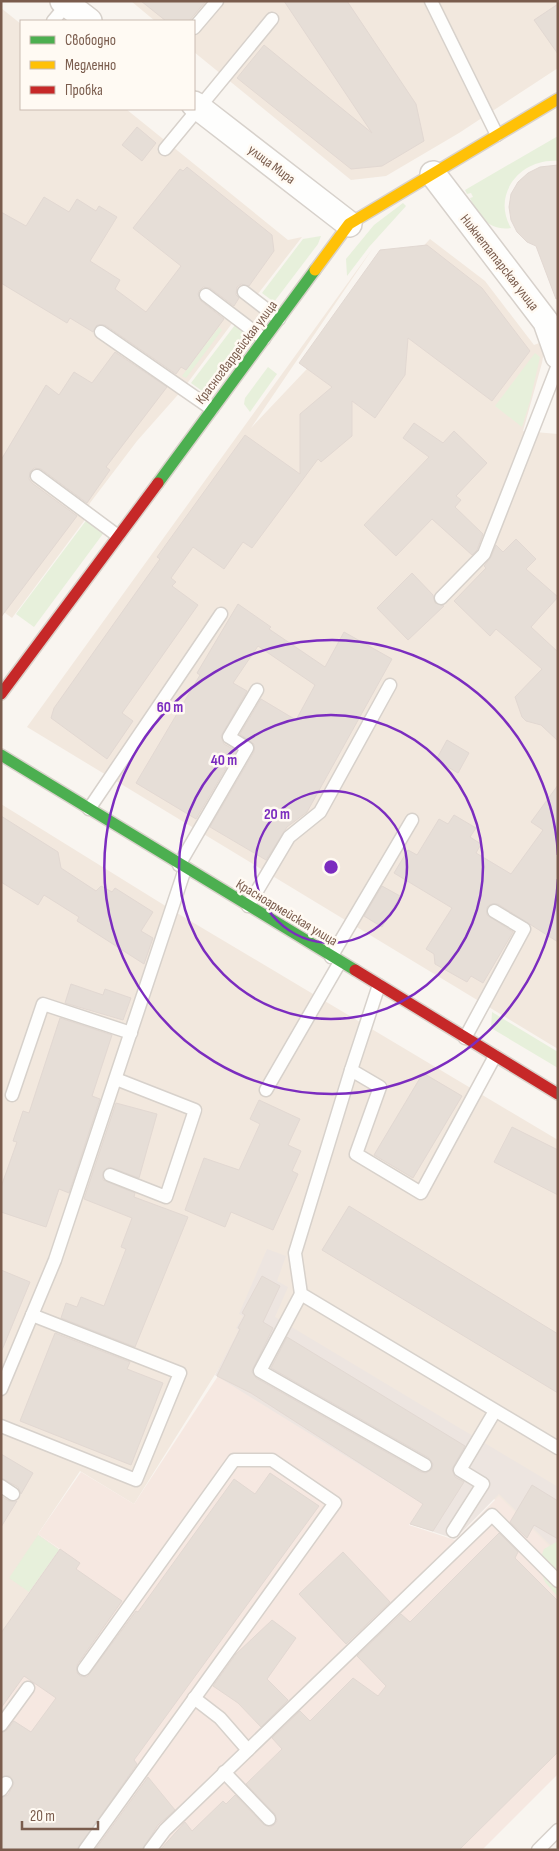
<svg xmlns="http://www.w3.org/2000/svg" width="559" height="1851" font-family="'Sofia Sans Condensed',sans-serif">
  <rect width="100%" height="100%" fill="#f9f5f0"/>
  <g fill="#f2e8de">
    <polygon points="131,1 558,1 558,68 459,133 386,176 351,180 194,52 194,21 155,21"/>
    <polygon points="1,8 21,24 21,109 126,109 288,240 302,237 254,299 264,307 249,328 236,318 183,389 137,441 90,503 84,521 12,618 1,610"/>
    <polygon points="430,239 485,281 534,345 542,342 544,351 542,363 523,431 558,434 558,1049 27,727 373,248 251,428"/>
    <polygon points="1,804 172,910 558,1140 558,1561 502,1503 219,1368 134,1504 80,1471 38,1534 59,1549 1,1633"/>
  </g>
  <polygon fill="#f6e8e1" points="218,1376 423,1504 409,1525 455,1540 499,1496 558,1555 558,1774 482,1850 1,1849 1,1633 60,1549 38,1534 81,1472 134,1504"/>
  <polygon fill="#ede5e0" points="267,1249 286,1256 277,1281 288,1287 275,1317 558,1487 558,1553 499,1494 455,1539 410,1524 423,1504 215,1375 239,1330 236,1328 243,1316 239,1314"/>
  <g fill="#e7f0db">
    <path d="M558,136v25c-37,-3 -67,33 -47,67 -22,3 -32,-11 -41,-30l3,-1 -2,-4 -4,1 -2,-4z"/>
    <polygon points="403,203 406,206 369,247 347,276 346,259 374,225"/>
    <polygon points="321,236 318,244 274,302 262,293 303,239"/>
    <polygon points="235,325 249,335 205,393 191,383"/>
    <polygon points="219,327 222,330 186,378 182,376"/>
    <polygon points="535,353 540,357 530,401 522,427 495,406"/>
    <polygon points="268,367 277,374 250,412 244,404 245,398"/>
    <polygon points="88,518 105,531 34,627 16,614"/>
    <polygon points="492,1012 558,1052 558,1068 491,1028"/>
    <polygon points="38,1535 59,1550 29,1592 9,1578"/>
    <polygon points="558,1541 558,1597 545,1582 538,1565 544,1549"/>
  </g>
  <g fill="#e6ded7" stroke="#e2d8d2">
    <polygon points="141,1 206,1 189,21 166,21"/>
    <polygon points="284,1 347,1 416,104 424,141 382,166 351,169 237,78 264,45 372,133"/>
    <polygon points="558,4 558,54 534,20"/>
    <polygon points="137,127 156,143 142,161 122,145"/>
    <polygon points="558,165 558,298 556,299 536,246 527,242 517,232 511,220 509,207 511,194 518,182 528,173 540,167"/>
    <polygon points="187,167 272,235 274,251 249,286 241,284 237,287 236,295 239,298 234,306 210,288 203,287 199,291 198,294 201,301 224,319 186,370 181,367 176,374 105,325 97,325 93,332 70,318 67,323 1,283 1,212 26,226 44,197 69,212 77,199 96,211 99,206 117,217 90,261 120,280 115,289 146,312 181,266 133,228 180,169 183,171"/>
    <polygon points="427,245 482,288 530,351 492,401 408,338 405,375 375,418 352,401 352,436 321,462 318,459 252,548 243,542 224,569 193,547 171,578 176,582 172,586 198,605 122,713 133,721 107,759 51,718 54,708 147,577 160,559 157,557 245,435 300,474 300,414 332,387 299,363 380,250"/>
    <polygon points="115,352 167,387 106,467 110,470 87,503 41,469 34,468 30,472 29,479 32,483 77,516 1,617 1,460 46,385 59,395 74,372 92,383"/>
    <polygon points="414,423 443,443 454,431 487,463 456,496 461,500 455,507 483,534 477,550 472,555 432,519 396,556 364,525 429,457 403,438"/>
    <polygon points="516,539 536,559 526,569 558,597 531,627 558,652 558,741 541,725 526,721 522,717 515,697 542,669 496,629 490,636 454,601 486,568 484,566 491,557 496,545 503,552"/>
    <polygon points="412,573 433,595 435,603 444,606 408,640 377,608"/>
    <polygon points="238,604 271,627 269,629 325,667 344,632 392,659 307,812 287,827 266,860 210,827 254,752 254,744 240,734 261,699 296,720 315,685 258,646 233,683 247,691 221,736 224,744 236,751 196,819 136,783 200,675 197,673"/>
    <polygon points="447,740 469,753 458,773 436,760"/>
    <polygon points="558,785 558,942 498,904 491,904 487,907 487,915 513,932 483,983 471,976 467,982 435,964 434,954 426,949 452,908 394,873 408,850 417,855 439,819 448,824 454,815 476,828 470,837 481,844 476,853 511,874 543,830 531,822"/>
    <polygon points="1,816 58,852 61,868 96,891 101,886 112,892 115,888 153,912 141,931 153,938 144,964 77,921 79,917 44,895 38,905 1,882"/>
    <polygon points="382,886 400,896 382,927 364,916"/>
    <polygon points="71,984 103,995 105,989 131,998 123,1020 65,1003"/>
    <polygon points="60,1018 112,1035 92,1096 100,1099 69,1193 59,1189 46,1227 1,1212 1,1187 17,1142 13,1141 23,1111 29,1113"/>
    <polygon points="423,1073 462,1096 413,1178 374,1155"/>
    <polygon points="259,1100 300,1119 288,1145 301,1151 292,1171 298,1174 273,1230 231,1212 225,1227 185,1210 204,1158 239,1170 260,1124 250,1119"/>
    <polygon points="116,1103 157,1114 139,1178 109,1167 103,1172 103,1180 135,1193 134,1197 188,1217 135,1347 61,1318 66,1303 77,1307 81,1297 104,1306 126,1249 121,1247 132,1218 84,1199"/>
    <polygon points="512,1127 558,1150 558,1195 494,1162"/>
    <polygon points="349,1206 558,1334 558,1393 322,1250"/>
    <polygon points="1,1270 30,1282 2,1350 1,1350"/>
    <polygon points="262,1276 280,1286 263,1322 273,1328 253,1368 252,1372 256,1378 421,1472 426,1473 432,1469 433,1464 429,1458 271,1368 287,1337 465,1446 452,1469 455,1477 464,1482 433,1531 410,1524 423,1504 251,1393 217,1376 240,1329 238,1328 245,1315 242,1313"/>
    <polygon points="55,1333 130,1362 127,1369 163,1383 131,1465 20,1421"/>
    <polygon points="1,1454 33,1473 21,1494 18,1487 1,1478"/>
    <polygon points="270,1473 319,1506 134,1760 137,1764 77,1850 1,1850 1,1798 8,1795 14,1783 10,1776 1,1777 1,1733 7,1730 14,1721 31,1732 56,1698 24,1676 1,1708 1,1633 60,1549 80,1563 76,1569 122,1601 77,1665 77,1673 80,1676 87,1677 136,1611 138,1612 234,1479 255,1494"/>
    <polygon points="532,1485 558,1501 558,1539 534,1525 527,1538 510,1522"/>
    <polygon points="1,1496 9,1501 17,1501 1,1527"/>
    <polygon points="499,1533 518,1552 515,1558 558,1601 558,1752 459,1850 160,1850 185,1822 192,1831 223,1801 226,1804 235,1795 264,1825 270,1827 274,1825 277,1821 275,1814 246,1784 282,1749 272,1738 300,1711 310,1721 353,1678 378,1696 386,1686 357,1656 401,1614 410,1622"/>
    <polygon points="343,1552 390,1602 346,1644 299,1594"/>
    <polygon points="272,1620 296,1638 267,1679 288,1700 261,1727 238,1703 213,1686 236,1654"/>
    <polygon points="148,1777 175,1810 158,1825 142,1850 95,1850"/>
  </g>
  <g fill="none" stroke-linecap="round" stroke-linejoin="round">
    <g stroke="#d7d1cb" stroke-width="15">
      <g id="lane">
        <polyline points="431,1 497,135"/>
        <polyline points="53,21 69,2"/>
        <polyline points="194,28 217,1"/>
        <polyline points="165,149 272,19"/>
        <polyline points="244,292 279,319"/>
        <polyline points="206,295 264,339"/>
        <polyline points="101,332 212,409"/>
        <polyline points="37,476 118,536"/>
        <polyline points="441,598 484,554 558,365"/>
        <polyline points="89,809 221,614"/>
        <polyline points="179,865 247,748 229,737 257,690"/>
        <polyline points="248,906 289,837 320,812 390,685"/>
        <polyline points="331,957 412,820"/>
        <polyline points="379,985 351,1070 295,1253 301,1294 558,1448"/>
        <polyline points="465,1038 524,929 494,911"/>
        <polyline points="351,1070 380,1087 356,1154 421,1193 495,1056"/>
        <polyline points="266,1090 340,962"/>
        <polyline points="12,1095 43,1004 131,1033"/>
        <polyline points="110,1175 166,1197 195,1110 116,1079"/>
        <polyline points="301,1294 260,1371 425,1465"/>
        <polyline points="1,1389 55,1260 185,869"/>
        <polyline points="1,1426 136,1480 180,1373 32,1315"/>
        <polyline points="1,1486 13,1494"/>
        <polyline points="453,1531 483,1484 460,1470 495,1411"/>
        <polyline points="84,1669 234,1460 272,1460 335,1503 85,1850"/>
        <polyline points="194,1698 220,1718 248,1750"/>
        <polyline points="1,1725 28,1688"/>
        <polyline points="224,1772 269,1819"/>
        <polyline points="1,1790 6,1783"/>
        <polyline points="150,1850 165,1830 492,1515 558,1581"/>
        <polyline points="538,1850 558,1830"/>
      </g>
    </g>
    <g stroke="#d7d1cb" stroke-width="28">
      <g id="street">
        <polyline points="63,1 89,21"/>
        <polyline points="194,104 349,224"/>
        <polyline points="433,174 546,322 558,356"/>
      </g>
    </g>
    <g stroke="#d9d2cb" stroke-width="14">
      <g id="fast">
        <polyline points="158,483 315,270"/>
        <polyline points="1,755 355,970"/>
      </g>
    </g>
    <g stroke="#d9d2cb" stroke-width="14">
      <polyline id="slow" points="315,270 349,224 558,99"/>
    </g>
    <g stroke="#d9d2cb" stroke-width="14">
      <g id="jam">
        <polyline points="1,694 158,483"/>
        <polyline points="355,970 558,1094"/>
      </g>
    </g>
    <use href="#lane" stroke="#fefefd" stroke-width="12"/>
    <use href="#street" stroke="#fefefd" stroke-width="25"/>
    <use href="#fast" stroke="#4caf50" stroke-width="11"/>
    <use href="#slow" stroke="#ffc107" stroke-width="11"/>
    <use href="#jam" stroke="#c62828" stroke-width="11"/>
  </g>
  <g fill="none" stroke="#7b2cbf" stroke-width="2.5">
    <circle cx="331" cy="867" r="76"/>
    <circle cx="331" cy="867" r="152"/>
    <path d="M558 879A227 227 0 1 1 558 855"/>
  </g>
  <g text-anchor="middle" stroke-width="5" stroke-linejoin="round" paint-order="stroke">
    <g font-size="14" fill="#7a5c4d" stroke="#fffaf3">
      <text transform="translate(272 164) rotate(37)" y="5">улица Мира</text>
      <text transform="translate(500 262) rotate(52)" y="5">Нижнетатарская улица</text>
      <text transform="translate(236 352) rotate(-53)" y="5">Красногвардейская улица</text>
      <text transform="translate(287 912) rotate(31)" y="5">Красноармейская улица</text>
    </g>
  </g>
  <circle cx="331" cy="867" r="8" fill="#7b2cbf" stroke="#fffaf3" stroke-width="2.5"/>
  <g font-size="15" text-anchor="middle" font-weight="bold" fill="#7b2cbf" stroke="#fffaf3" stroke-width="5" stroke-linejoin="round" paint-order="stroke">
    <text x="170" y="712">60 m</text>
    <text x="224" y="765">40 m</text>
    <text x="277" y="819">20 m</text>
  </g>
  <rect width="559" height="1851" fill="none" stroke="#7a5c4d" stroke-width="5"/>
  <rect x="20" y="20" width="175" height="90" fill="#fffaf3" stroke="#cabbb1"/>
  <rect x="30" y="36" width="25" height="8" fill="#4caf50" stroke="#cabbb1"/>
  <text x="65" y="45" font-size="15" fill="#7a5c4d">Свободно</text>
  <rect x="30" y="61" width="25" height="8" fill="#ffc107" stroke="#cabbb1"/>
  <text x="65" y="70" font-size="15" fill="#7a5c4d">Медленно</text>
  <rect x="30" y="86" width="25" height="8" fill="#c62828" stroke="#cabbb1"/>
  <text x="65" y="95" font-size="15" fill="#7a5c4d">Пробка</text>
  <path d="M22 1821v8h76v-8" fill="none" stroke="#7a5c4d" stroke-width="2.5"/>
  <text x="30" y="1821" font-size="15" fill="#7a5c4d" stroke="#fffaf3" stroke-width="4" paint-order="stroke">20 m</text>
</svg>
